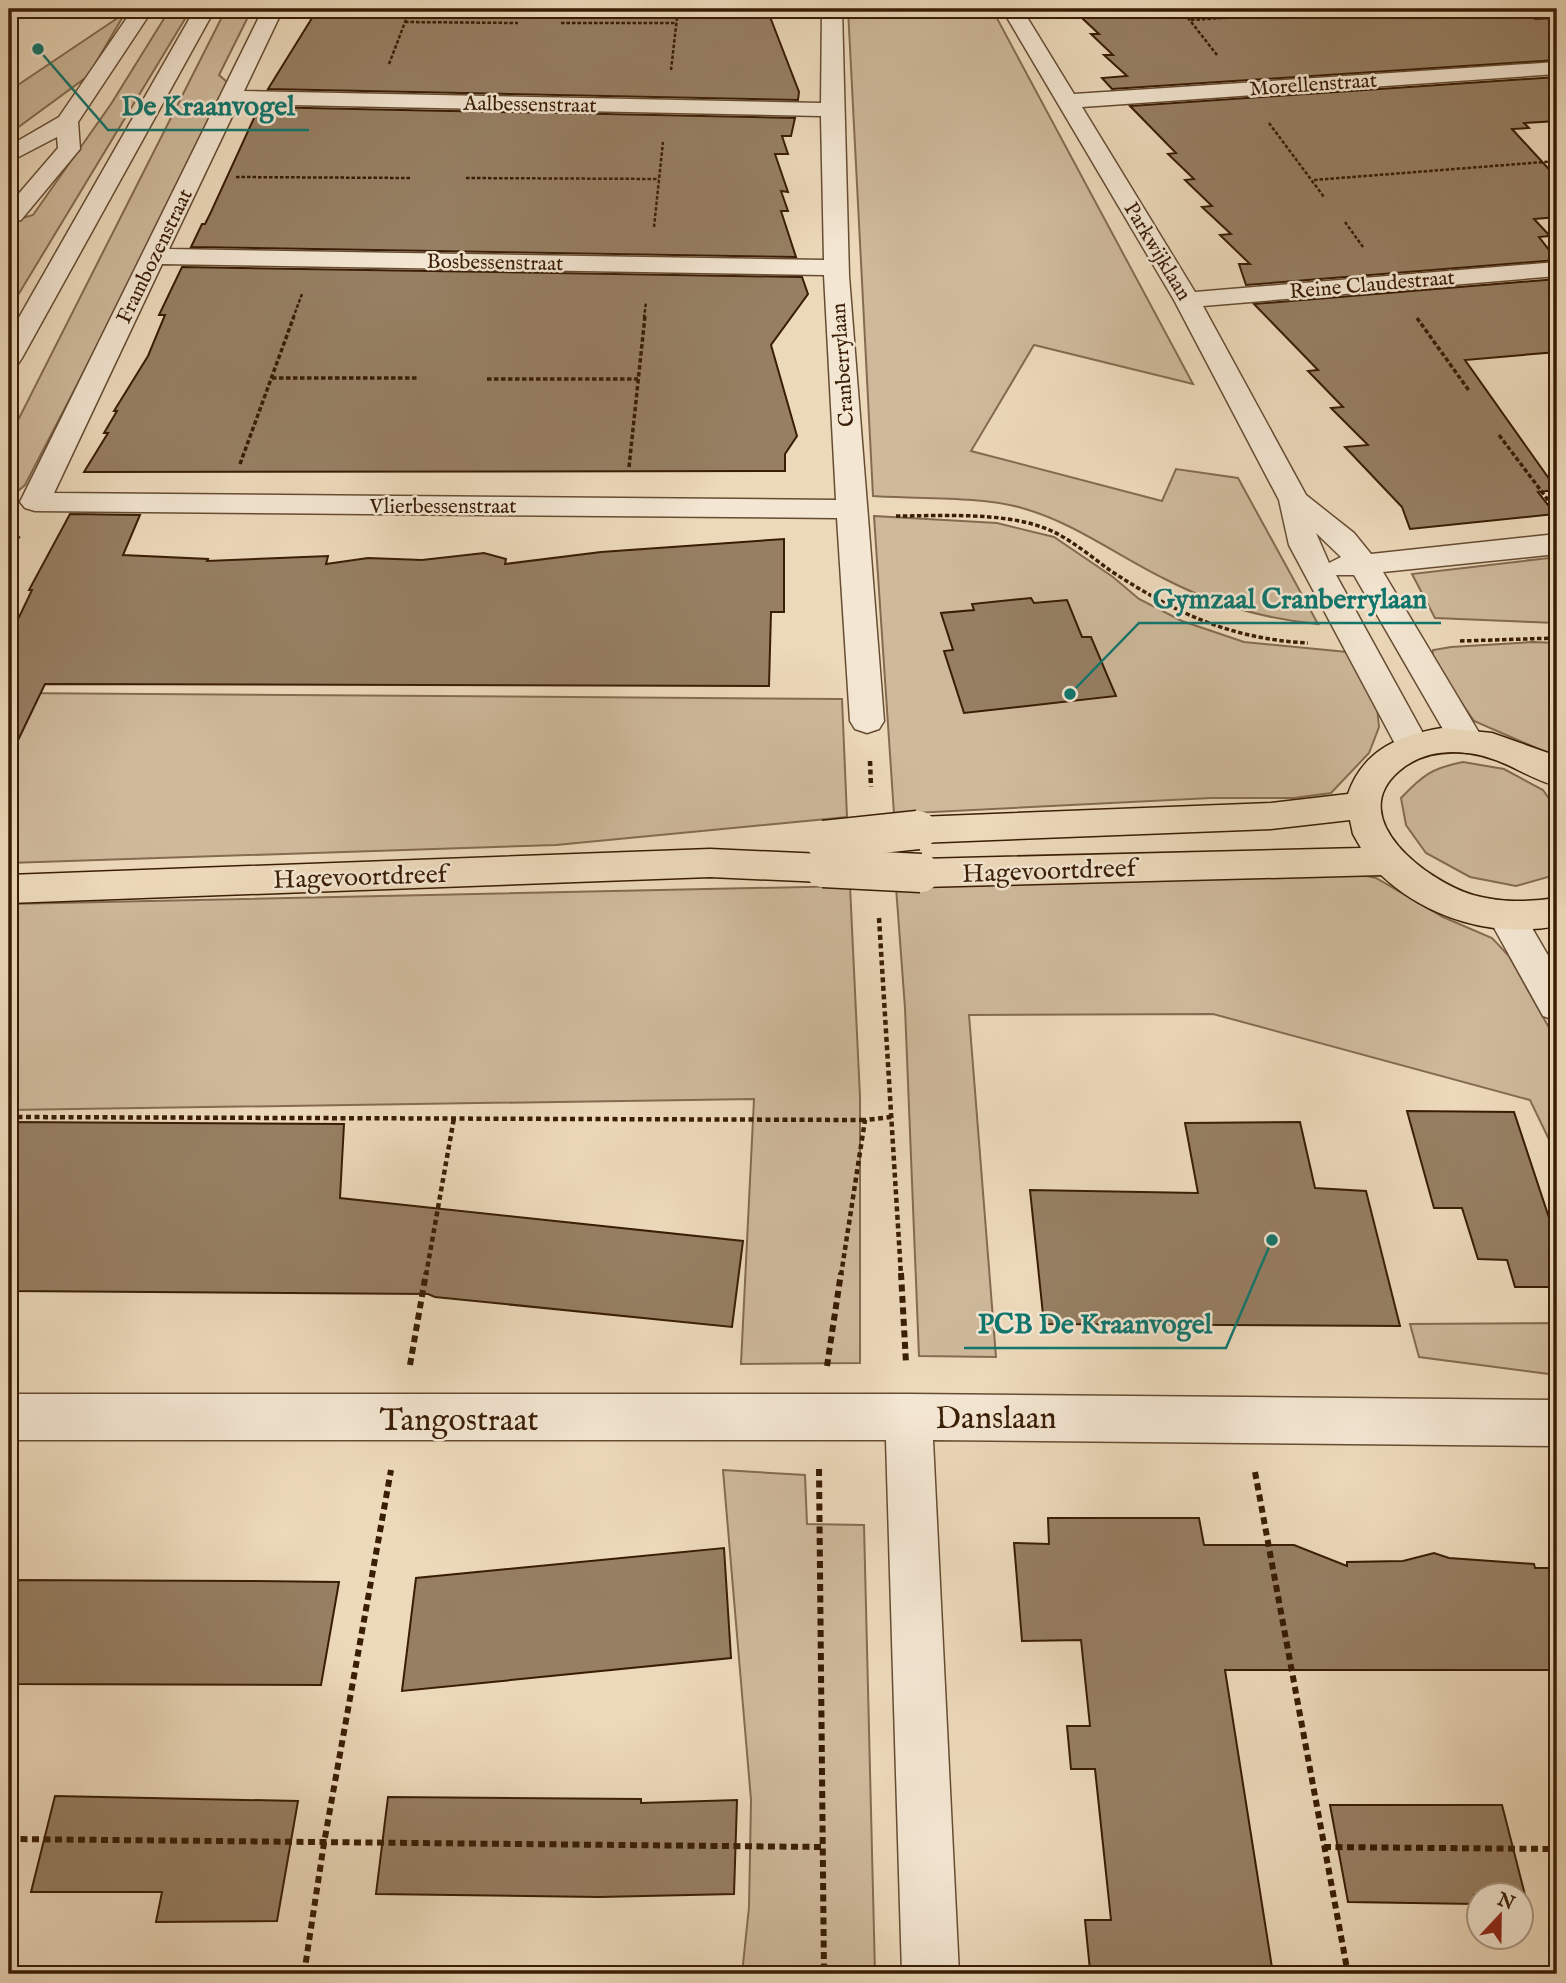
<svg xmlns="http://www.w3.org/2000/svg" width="1566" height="1983" font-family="'IM FELL English',serif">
  <rect width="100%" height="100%" fill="#ecd9ba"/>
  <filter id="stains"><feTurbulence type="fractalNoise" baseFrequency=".00286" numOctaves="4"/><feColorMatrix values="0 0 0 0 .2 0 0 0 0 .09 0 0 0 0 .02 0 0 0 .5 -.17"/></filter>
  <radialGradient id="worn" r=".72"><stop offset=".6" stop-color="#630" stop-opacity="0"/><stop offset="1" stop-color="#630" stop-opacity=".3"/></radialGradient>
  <g fill="#ceb99b" stroke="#846b50" stroke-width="2">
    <polygon points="170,9 191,9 9,310 9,268 18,261 9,257 9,222 33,215 111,104"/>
    <polygon points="226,9 252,9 219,75 227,82 135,273 25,485 18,491 9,491 9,438"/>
    <path d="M848,9h144l201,375 -159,-39 -63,106 191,50 14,-32 62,9 80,146c-53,-5 -105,-20 -153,-45 -47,-23 -92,-57 -143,-71 -40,-12 -106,-9 -149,-12z"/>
    <polygon points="125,13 88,76 9,134 9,91"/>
    <polygon points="874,516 997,523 1054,537 1113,577 1139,599 1182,621 1244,642 1347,652 1377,707 1379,727 1369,753 1331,793 1294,798 1211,798 894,814"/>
    <polygon points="1557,557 1557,623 1435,618 1412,574"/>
    <polygon points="1533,642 1557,643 1557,757 1474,721 1432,660 1433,650 1451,647"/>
    <polygon points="9,693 842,699 847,817 556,845 9,863"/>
    <path d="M1463,762l41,7 39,21 14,20 -2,65 -39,11 -46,-9 -44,-24 -20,-28 -5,-27c22,-23 31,-30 62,-36z"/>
    <polygon points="1339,870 1376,878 1443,917 1492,938 1509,956 1557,1042 1557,1156 1530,1100 1213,1014 969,1015 996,1357 919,1356 905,1008 896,887"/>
    <polygon points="850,886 860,1097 860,1363 741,1364 754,1099 9,1110 9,904"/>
    <polygon points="1557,1323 1557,1375 1419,1357 1410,1324"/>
    <polygon points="723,1470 805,1475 807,1524 864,1525 875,1974 742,1974 749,1907 751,1800"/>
  </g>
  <g fill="#967f63" stroke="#391d05" stroke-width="2">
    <polygon points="683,9 767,9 799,92 798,100 268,89 317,10 404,11 403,15 682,17"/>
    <polygon points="1220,9 1535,9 1535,19 1557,18 1557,60 1112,89 1102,78 1127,76 1104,55 1113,55 1091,34 1099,34 1082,18"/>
    <polygon points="1557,77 1557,121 1524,123 1529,128 1512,129 1557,178 1557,217 1534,219 1550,236 1539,237 1557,260 1246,285 1239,264 1250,264 1220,235 1231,234 1202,207 1212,206 1185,180 1194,179 1168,154 1176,153 1130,106"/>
    <polygon points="259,107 795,118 791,136 782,136 788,154 775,154 788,192 781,191 788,211 781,211 796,257 191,247 202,224 205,224 211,212"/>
    <polygon points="182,267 802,277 808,294 771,345 797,436 785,454 785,471 84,472 108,433 104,433 117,411 114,411 148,356 165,315 159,315"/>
    <polygon points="1557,279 1557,352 1465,360 1557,490 1538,492 1555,514 1410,529 1402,507 1345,447 1368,445 1331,408 1343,407 1308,371 1318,370 1254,304"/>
    <polygon points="70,514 140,515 123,555 208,559 207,561 328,556 326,564 368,558 422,560 484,553 506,559 505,564 601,552 784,539 784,612 771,612 769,686 45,684 9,759 9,638 32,590 29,590"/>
    <polygon points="1031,598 1034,603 1067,600 1082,637 1091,637 1116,696 964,713 944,651 953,650 941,613 974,610 972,604"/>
    <polygon points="1407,1111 1514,1112 1557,1242 1557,1287 1515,1287 1507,1260 1478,1259 1462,1208 1434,1208"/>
    <polygon points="9,1122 344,1124 340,1198 743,1241 732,1327 435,1297 428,1294 9,1291"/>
    <polygon points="1300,1122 1315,1188 1366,1191 1400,1326 1044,1324 1030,1190 1198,1193 1185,1123"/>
    <polygon points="1048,1518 1199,1518 1204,1545 1294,1545 1347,1566 1347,1562 1403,1561 1434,1553 1449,1558 1534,1564 1535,1568 1557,1568 1557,1670 1225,1670 1273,1974 1117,1974 1116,1970 1090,1970 1085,1920 1111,1920 1095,1769 1071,1769 1067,1726 1090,1726 1081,1640 1022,1641 1014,1543 1049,1544"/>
    <polygon points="724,1548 731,1658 402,1691 416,1578"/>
    <polygon points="9,1580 249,1581 339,1582 321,1685 9,1684"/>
    <polygon points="55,1796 298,1801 277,1921 156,1922 162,1892 31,1892"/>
    <polygon points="388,1797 641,1799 641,1803 737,1800 734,1894 599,1897 376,1894"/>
    <polygon points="1330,1805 1502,1805 1525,1895 1474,1895 1476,1904 1348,1902"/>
  </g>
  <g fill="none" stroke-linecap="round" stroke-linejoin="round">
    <g stroke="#664c32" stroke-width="3">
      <g id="minor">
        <polygon points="133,9 153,9 78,122 80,149 21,220 9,223 9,205 58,148 57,137 9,162 9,146 59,117"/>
        <polygon points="195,9 215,9 22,358 18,364 9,366 9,335"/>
        <path d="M263,9h20l-39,82 577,12 1,-94h20l7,267 35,445 -5,8 -12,4 -12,-4 -5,-8 -13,-203 -802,-7 -10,-3 -5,-6zM238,104l583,12 3,144 -655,-11zM162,264l662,11 12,225 -782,-7z"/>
        <path d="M1002,9h20l52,85 483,-32v12l-475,33 113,185 362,-30v14l-354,30 103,189 48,38 17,21 186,-20v20l-174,18 101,169 -5,9 -12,3 -12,-3 -101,-175h-18l94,171 -5,9 -12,3 -12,-3 -112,-210 -10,-45 -105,-200zM1316,533l25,24 -12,6z"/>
        <polygon points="1507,902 1520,907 1557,971 1557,1021 1543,1016 1488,917 1494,907"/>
        <polygon points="9,1394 909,1394 1557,1400 1557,1446 933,1440 959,1974 902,1974 886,1440 9,1440"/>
      </g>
    </g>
    <g stroke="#391d05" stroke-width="3">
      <g id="major">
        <path d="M1442,728l50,5 59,21 6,4v28c-32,-8 -51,-28 -89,-33 -26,-3 -49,1 -69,18 -56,48 30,111 74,124 29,8 55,7 84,3v28c-63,12 -129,-7 -176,-51l-460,12 -13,-4 -5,-10 5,-10 13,-4 440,-11 -8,-14 -3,-14 -79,9 -353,14 -13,-4 -5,-9 5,-9 13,-4 353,-14 77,-9c15,-44 52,-59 94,-66z"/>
        <polygon points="710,849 823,854 836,858 841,868 836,878 823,882 710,877 9,903 9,875"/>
      </g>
    </g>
    <g stroke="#391d05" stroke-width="2.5" stroke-dasharray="3.5 2" stroke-linecap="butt">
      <polyline points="1181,9 1217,55"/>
      <polyline points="1191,20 1362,9"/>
      <polyline points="405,22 518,23"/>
      <polyline points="561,23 677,23"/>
      <polyline points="389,64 410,9"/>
      <polyline points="671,70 678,9"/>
      <polyline points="1269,123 1324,197"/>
      <polyline points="236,177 410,178"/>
      <polyline points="466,178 659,179"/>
      <polyline points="1314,180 1557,161"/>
      <polyline points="1345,222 1363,247"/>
      <polyline points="654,227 663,142"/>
      <polyline points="293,318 302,294"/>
      <polyline points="644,318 646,302"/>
    </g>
    <g stroke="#391d05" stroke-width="3.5" stroke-dasharray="4.5 2.5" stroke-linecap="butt">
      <polyline points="1417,318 1470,392"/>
      <polyline points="272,378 418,378"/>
      <polyline points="487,379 638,379"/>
      <polyline points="1499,435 1551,504"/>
      <polyline points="240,464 294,316"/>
      <polyline points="629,467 645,316"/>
      <path d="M896,516c48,0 114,-5 158,16 20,10 39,26 57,39 64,42 120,68 197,72"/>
      <polyline points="9,557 19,536"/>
      <polyline points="1460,641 1557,638"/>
    </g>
    <g stroke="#391d05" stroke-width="4.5" stroke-dasharray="5 3.5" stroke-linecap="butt">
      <polyline points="870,761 871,787"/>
      <polyline points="879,918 901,1275"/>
      <polyline points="9,1117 865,1120"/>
      <polyline points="426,1275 454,1118"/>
      <polyline points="841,1275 865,1120 891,1117"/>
    </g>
    <g stroke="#391d05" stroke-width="6" stroke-dasharray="7 4.5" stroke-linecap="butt">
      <polyline points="901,1273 906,1363"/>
      <polyline points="410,1365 426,1273"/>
      <polyline points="827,1366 841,1273"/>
      <polyline points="819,1469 824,1974"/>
      <polyline points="1255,1472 1348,1974"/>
      <polyline points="9,1839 824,1847"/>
      <polyline points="1324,1847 1557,1849"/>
      <polyline points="304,1974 324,1843 391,1470"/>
    </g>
    <use href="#minor" fill="#f3e6d2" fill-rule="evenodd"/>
    <use href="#major" fill="#ecd9ba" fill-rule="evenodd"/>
    <g stroke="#391d05" stroke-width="41" stroke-linecap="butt">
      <g id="major-bridge">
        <polyline points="824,840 918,830"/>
        <polyline points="823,868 921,873"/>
      </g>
    </g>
    <use href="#major-bridge" stroke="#ecd9ba" stroke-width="38"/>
  </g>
  <g text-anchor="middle" stroke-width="5" stroke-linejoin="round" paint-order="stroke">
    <g font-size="21" fill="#391d05" stroke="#f3e6d2">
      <text transform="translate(1313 84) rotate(-4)" y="7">Morellenstraat</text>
      <text transform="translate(530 104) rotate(1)" y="7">Aalbessenstraat</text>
      <text transform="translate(1158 251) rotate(59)" y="7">Parkwijklaan</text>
      <text transform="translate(154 256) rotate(-64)" y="7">Frambozenstraat</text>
      <text transform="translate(495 262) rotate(1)" y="7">Bosbessenstraat</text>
      <text transform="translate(1372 284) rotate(-5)" y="7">Reine Claudestraat</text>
      <text transform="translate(842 365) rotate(-94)" y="7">Cranberrylaan</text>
      <text x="443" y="513">Vlierbessenstraat</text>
    </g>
    <g font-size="26" fill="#391d05" stroke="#f3e6d2">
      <text transform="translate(1049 870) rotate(-2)" y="9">Hagevoortdreef</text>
      <text transform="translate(360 876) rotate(-2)" y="9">Hagevoortdreef</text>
    </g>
    <g font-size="32" fill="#391d05" stroke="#f3e6d2">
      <text x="996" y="1428">Danslaan</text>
      <text x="459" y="1430">Tangostraat</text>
    </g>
  </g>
  <path fill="none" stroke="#0f766e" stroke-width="2.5" d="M38 49L108 130H309M1070 694L1139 623H1441M1272 1240L1226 1348H964"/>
  <g fill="#0f766e" stroke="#f3e6d2" stroke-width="2.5">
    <circle cx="38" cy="49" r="7"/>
    <circle cx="1070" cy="694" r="7"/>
    <circle cx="1272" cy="1240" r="7"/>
  </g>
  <g font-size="28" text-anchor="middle" font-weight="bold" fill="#0f766e" stroke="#f3e6d2" stroke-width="5" stroke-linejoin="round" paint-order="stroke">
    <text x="208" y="115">De Kraanvogel</text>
    <text x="1290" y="608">Gymzaal Cranberrylaan</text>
    <text x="1095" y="1333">PCB De Kraanvogel</text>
  </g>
  <rect width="1566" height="1983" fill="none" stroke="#ecd9ba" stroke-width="35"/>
  <rect x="10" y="10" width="1545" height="1962" fill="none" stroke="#391d05" stroke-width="3.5"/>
  <rect x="18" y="18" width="1531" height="1948" fill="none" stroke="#391d05" stroke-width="2"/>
  <g transform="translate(1500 1916) rotate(22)"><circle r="33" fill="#f3e6d2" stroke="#a99680" stroke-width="2"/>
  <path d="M0-5L12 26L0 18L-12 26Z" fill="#8f2418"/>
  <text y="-10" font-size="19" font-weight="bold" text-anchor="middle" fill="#391d05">N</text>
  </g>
  <rect width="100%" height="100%" filter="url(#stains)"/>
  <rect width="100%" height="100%" fill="url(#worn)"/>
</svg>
